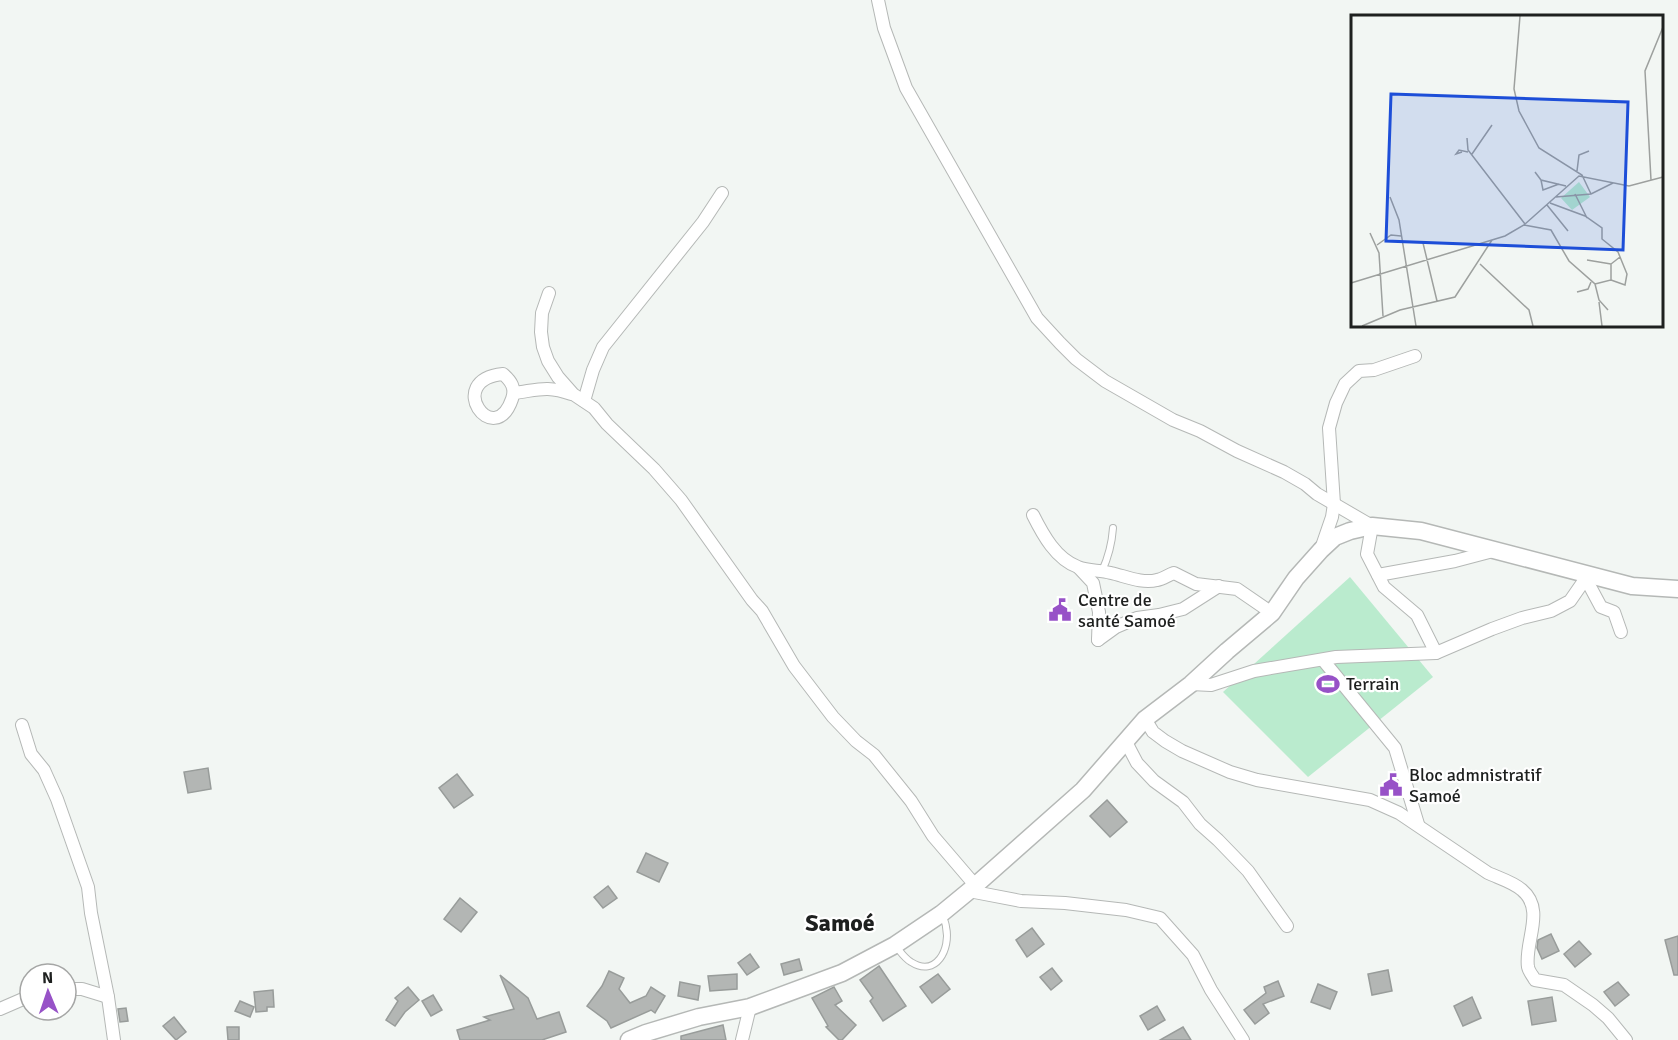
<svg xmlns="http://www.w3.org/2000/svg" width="1678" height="1040" font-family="Signika,sans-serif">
  <rect width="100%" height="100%" fill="#f2f6f3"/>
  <polygon fill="#baebce" points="1350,577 1433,677 1308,777 1223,692"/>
  <g fill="#b3b6b4" stroke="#989c9a" stroke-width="1.5">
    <polygon points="208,768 211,789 188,793 184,772"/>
    <polygon points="457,774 473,795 454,808 439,788"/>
    <polygon points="1107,800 1127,822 1110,837 1090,816"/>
    <polygon points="646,853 668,863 659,882 637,872"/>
    <polygon points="608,886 617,898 603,908 594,897"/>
    <polygon points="460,898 477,912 461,932 444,919"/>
    <polygon points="1032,928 1044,944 1027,957 1016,940"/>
    <polygon points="1551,934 1559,951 1542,959 1537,948 1538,940"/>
    <polygon points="1678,936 1678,975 1674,975 1665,940"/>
    <polygon points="1579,941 1591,954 1575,967 1564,954"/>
    <polygon points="750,954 759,967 747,975 738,963"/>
    <polygon points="799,959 802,970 784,975 781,964"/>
    <polygon points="879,966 906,1006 883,1021 870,1001 873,998 860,980"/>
    <polygon points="1052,968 1062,981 1051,990 1040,977"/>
    <polygon points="1388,970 1392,991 1372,995 1368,974"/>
    <polygon points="609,971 624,978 619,989 630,1003 646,996 651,987 665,996 655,1013 651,1010 611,1028 607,1021 587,1006 602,986"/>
    <polygon points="737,974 737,989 710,991 708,976"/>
    <polygon points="938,974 950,989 932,1003 920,987"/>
    <polygon points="500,975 528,998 537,1019 559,1012 566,1032 542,1040 460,1040 457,1030 490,1020 484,1017 514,1009"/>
    <polygon points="1278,981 1284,996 1263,1004 1269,1013 1255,1024 1244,1010 1266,993 1264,987"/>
    <polygon points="680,982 700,986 698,1000 678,996"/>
    <polygon points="1618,982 1629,995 1615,1006 1604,992"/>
    <polygon points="1318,984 1337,992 1330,1009 1311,1002"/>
    <polygon points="408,987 419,1000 405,1012 395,1026 386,1020 398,1001 395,998"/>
    <polygon points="834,987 842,1001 835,1005 856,1025 842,1040 839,1040 826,1027 828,1026 812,998"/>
    <polygon points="273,990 274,1007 267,1007 267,1011 256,1012 254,992"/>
    <polygon points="433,995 442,1010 431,1016 422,1001"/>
    <polygon points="1472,997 1481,1018 1463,1026 1454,1006"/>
    <polygon points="1552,997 1556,1021 1532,1025 1528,1001"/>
    <polygon points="240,1001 254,1007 250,1017 235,1011"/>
    <polygon points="1157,1006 1165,1020 1148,1030 1140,1016"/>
    <polygon points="126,1008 128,1021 120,1022 118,1009"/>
    <polygon points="174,1017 186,1032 176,1040 163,1026"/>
    <polygon points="723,1025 726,1040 681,1040 681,1036"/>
    <polygon points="227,1027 239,1027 239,1040 228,1040"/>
    <polygon points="1183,1027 1191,1040 1160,1040"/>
  </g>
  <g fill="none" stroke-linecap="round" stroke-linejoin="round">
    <g stroke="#b5b8b6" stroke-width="8">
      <g id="service">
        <path d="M1102,571c6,-13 10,-29 11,-43"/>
        <path d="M895,945c5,6 9,13 16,17 25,16 40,-13 35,-35 0,-4 -3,-9 -4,-13"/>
      </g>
    </g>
    <g stroke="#b5b8b6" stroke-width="14">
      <g id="minor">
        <polyline points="878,0 884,28 906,88 1037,318 1060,343 1076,359 1105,381 1173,420 1200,431 1237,451 1284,472 1305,484 1317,494 1372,526 1367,554 1384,587 1417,615 1436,653"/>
        <polyline points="549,293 542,313 541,332 543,347 548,361 558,377 573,394 594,408 607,424 654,469 681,500 752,600 762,611 794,666 833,717 856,741 874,755 911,801 933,836 975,885"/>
        <path d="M503,374c8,7 13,14 9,25 -18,52 -69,-19 -9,-25z"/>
        <path d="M514,393c24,-3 33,-8 57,1"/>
        <polyline points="584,401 593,370 603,347 703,222 722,193"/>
        <path d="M1033,515c10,20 23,44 45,52 10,4 22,3 33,6 14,3 31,11 46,7 6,-1 11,-5 17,-7l22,11 41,5 35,24"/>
        <polyline points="1321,549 1332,517 1334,504 1329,428 1336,403 1345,384 1359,371 1374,370 1415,356"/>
        <polyline points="1079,568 1093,583 1099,612 1098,640"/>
        <polyline points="1378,575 1455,561 1493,551"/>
        <polyline points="1586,579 1601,607 1614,612 1621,632"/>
        <polyline points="1098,640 1116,627 1137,618 1159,615 1183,609 1219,586"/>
        <polyline points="1323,660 1395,748 1418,824"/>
        <polyline points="1191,684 1211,685 1254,671 1336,657 1436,653 1492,629 1522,618 1551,611 1570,601 1588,575"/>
        <path d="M1145,719l8,13 12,9 17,10 48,21 27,8 113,20 29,13 89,60c11,5 25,9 34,17 24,20 2,52 6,77 1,5 5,9 7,13l29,5 29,20 15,13 18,22"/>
        <polyline points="22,725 31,754 44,770 57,799 88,887 91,913 108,997 114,1040"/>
        <polyline points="1126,742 1137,763 1154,781 1183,802 1200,824 1218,840 1248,871 1287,926"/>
        <polyline points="969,891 1021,901 1065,903 1126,910 1160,918 1193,955 1211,990 1243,1040"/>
        <polyline points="66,989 82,989 108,997"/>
        <polyline points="0,1009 30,996"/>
        <polyline points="742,1040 750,1007"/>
      </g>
    </g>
    <g stroke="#b5b8b6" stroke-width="19">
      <polyline id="secondary" points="629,1040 646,1033 699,1017 750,1007 842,973 895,945 941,914 969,891 1083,790 1145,719 1191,684 1227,651 1272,613 1296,578 1321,550 1335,537 1350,531 1372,526 1421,531 1632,586 1678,589"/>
    </g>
    <use href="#service" stroke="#fff" stroke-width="6"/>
    <use href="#minor" stroke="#fff" stroke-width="12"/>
    <use href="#secondary" stroke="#fff" stroke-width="16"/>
  </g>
  <defs>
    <g id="civic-bare" transform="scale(1.8)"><path d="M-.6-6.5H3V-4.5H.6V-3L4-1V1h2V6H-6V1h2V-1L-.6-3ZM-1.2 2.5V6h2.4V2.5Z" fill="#9752c7" stroke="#fff" stroke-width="2.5" paint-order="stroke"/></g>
    <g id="stadium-bare" transform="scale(1.8)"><path d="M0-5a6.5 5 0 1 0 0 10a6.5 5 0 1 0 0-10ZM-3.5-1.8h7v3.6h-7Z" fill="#9752c7" stroke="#fff" stroke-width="2.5" paint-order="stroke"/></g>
  </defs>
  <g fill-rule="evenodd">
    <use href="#civic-bare" x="1060" y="610"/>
    <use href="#stadium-bare" x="1328" y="684"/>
    <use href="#civic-bare" x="1391" y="785"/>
  </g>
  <g text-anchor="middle" stroke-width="4.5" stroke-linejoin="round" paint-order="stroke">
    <g font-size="18" fill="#1e201f" stroke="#fff" text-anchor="start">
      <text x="1078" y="606">Centre de<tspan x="1078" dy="21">santé Samoé</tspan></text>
      <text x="1346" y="690">Terrain</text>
      <text x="1409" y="781">Bloc admnistratif<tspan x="1409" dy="21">Samoé</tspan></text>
    </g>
    <g font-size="24" font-weight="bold" fill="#1e201f" stroke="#fff">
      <text x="840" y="931">Samoé</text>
    </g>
  </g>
  <g transform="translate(1351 15)">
    <rect width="312" height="312" fill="#f2f6f3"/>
    <path d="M228,167l11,15 -18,13 -11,-12z" fill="#baebce"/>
    <path fill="none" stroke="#9da09e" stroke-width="1.5" d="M169,1l-6,73 5,22 20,37 43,27 9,19M116,123l1,12 57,74M111,137l-6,2 3,-4 9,2M121,139l20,-29M226,156l2,-16 10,-4M184,157l6,8 25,6M190,165l2,10 16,-6M300,165l-6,-109 18,-44M224,179l12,24M39,182l9,23 17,106M205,182l35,-3 22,-11M199,188l35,13 17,12v11l16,13 9,22 -2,11 -14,-5M196,190l21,26M173,210l27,5 18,31 26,23 4,16 9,10M19,218l9,20 4,63M72,228l14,58M26,230l14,-10 10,1M236,245l24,4M129,249l49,46 4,16M0,268l154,-47 19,-11 55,-49 50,10 34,-9M244,269l16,-4v-16l9,-7M226,277l11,-3 3,-7M248,287l3,24M11,311l38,-16 55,-13 37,-57"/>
    <path fill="#1d4ed8" fill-opacity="0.15" stroke="#1d4ed8" stroke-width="3" d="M40,79l237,8 -5,148 -237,-9z"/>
    <rect width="312" height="312" fill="none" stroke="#1e201f" stroke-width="3"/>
  </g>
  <g transform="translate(48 992) rotate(358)"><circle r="28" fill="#ffffff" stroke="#a5a6a5" stroke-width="1.5"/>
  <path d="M0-4.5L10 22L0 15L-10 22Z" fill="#9752c7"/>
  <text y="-9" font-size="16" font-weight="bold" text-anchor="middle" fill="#1e201f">N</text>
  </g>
</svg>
